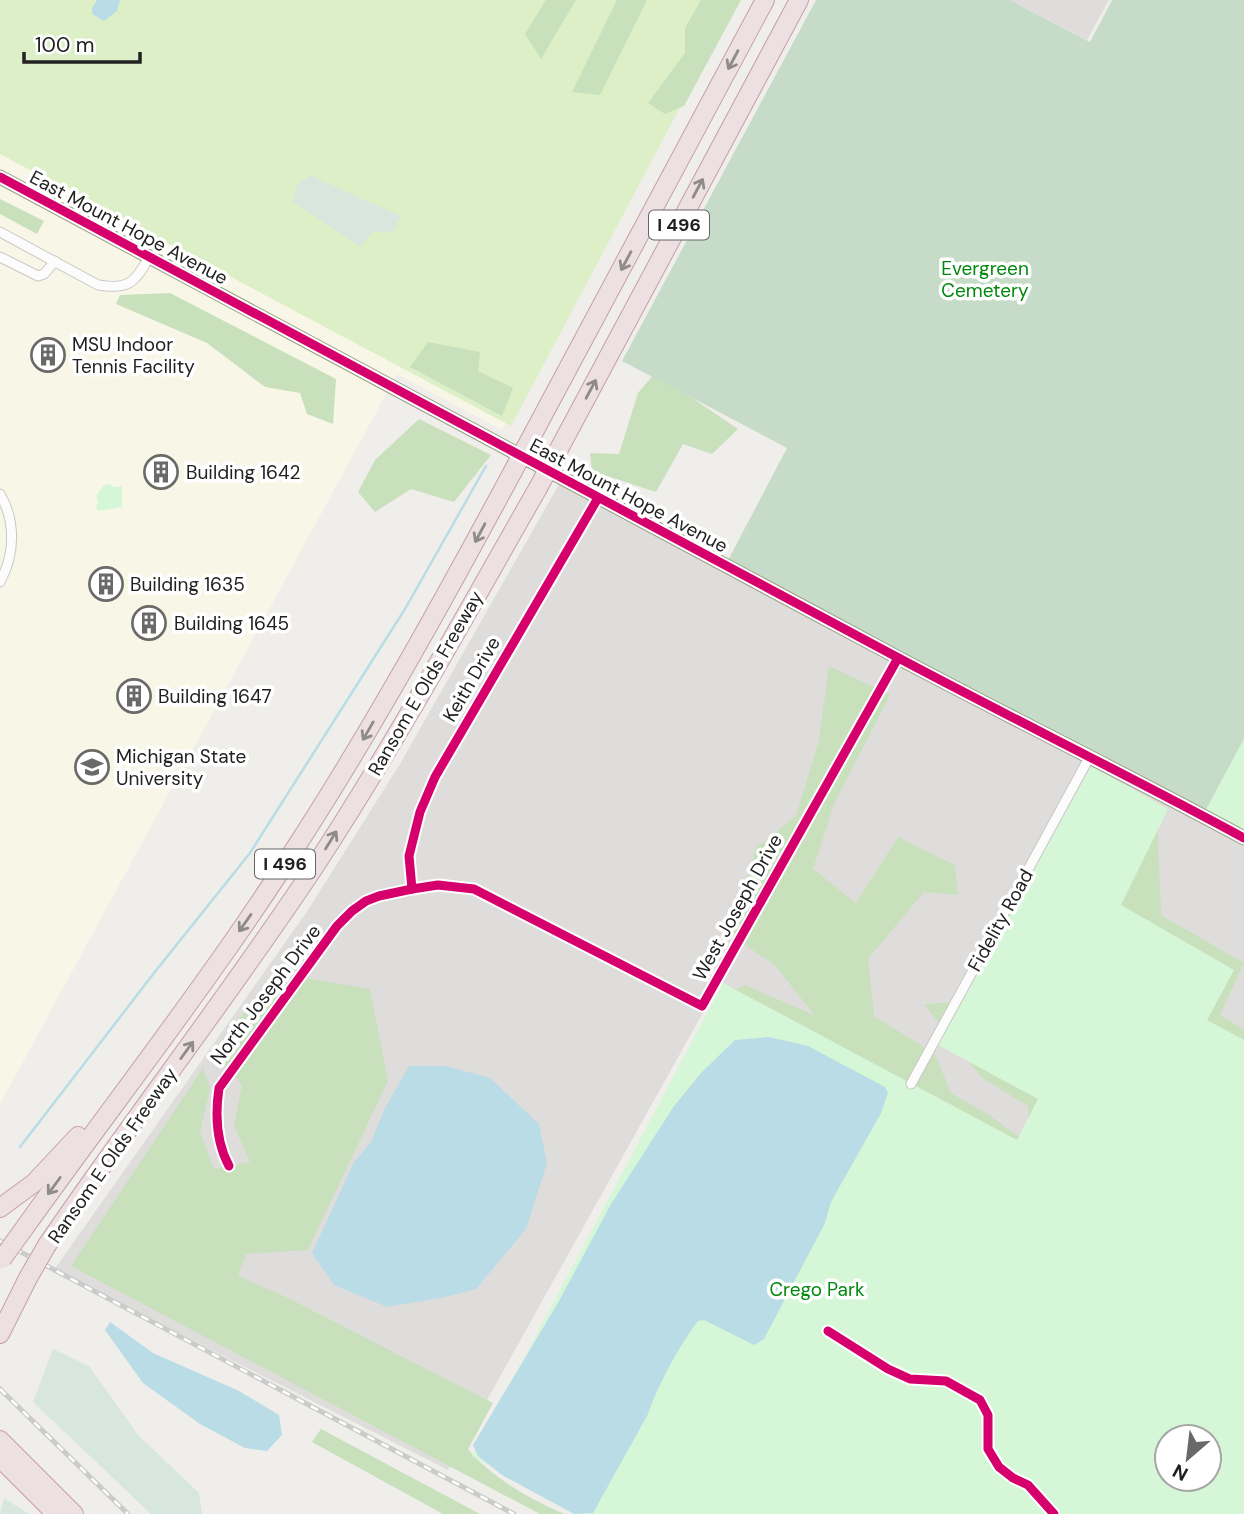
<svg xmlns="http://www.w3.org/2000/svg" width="1244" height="1514" font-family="'DM Sans',sans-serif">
  <rect width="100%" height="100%" fill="#efeeea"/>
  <g fill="#dedddb">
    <polygon points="1010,0 1109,0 1087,40"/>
    <polygon points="562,479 898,658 1244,846 1244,1033 1017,1141 720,982 448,1470 54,1270 308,910 400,764"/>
  </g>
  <polygon fill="#f8f7e7" points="0,0 732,0 502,430 397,374 0,1104"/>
  <polygon fill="#dcefc6" points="0,0 737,0 511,426 0,154"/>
  <g fill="#c9e0bd">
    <polygon points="546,0 576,0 541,59 525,34"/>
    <polygon points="617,0 647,0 600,95 572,92"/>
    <polygon points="701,0 741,0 684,106 665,114 648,103 685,53 685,28"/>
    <polygon points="0,199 44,221 37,234 0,214"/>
    <polygon points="170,293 336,379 333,424 307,414 300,393 265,387 207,343 116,304 120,295"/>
    <polygon points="428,342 480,352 478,371 513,388 502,416 410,367"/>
    <polygon points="655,373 738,429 712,454 683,444 656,492 592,471 590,453 619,454 638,393"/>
    <polygon points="419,419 491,455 454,502 411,489 375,512 358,492 375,460"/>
    <polygon points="829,666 890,695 835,802 813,869 856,903 898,837 955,865 958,895 924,892 868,959 874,1016 935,1054 951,1093 989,1115 1030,1145 1028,1106 982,1078 924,1004 975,1001 1157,812 1161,915 1244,963 1220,1015 1244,1030 1244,1280 594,1514 728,993 745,985 814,1015 775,965 730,935 756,848 796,816 819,740"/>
    <path d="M276,973l94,16 18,92 -80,169 -62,4 -8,22 48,21 207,106 -25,46c21,27 65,52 97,65h-25l-469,-248 132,-198 7,20 -10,44 14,37 36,-7 -16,-36 8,-41 -28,-34z"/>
    <polygon points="321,1429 480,1514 443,1514 312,1442"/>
  </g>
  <g fill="#d7e7de">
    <polygon points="311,176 401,216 393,232 372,232 360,247 292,201 299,182"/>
    <polygon points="53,1349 89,1366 139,1436 199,1493 202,1514 151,1514 33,1402"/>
    <polygon points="4,1498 29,1514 0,1514"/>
  </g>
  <polygon fill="#c7dcc8" points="816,0 1010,0 1090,42 1112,0 1244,0 1244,739 1206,810 725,566 787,448 622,361"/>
  <g fill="#d6f7d7" fill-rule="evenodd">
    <polygon points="109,484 114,487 122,486 122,507 99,511 96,508 98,501 96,496 104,485"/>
    <polygon points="1244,739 1244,833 1206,810"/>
    <path d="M1091,766l77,43 -47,96 113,65 -27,50 37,20v474h-663l-109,-58 251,-473 294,157 21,-41 -100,-54zM1167,1437h42v42h-42z"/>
  </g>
  <g fill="#badce6">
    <polygon points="97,0 120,0 117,11 104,21 92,14 92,8"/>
    <path d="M769,1037l39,9 77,41 3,6 -7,20 -50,89 -6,21 -61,116 -10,6 -50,-25 -6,1c-19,25 -40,64 -50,93l-55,99 -19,1 -72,-39 -24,-19 -5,-11 86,-144 52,-97 63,-98 28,-34 33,-32z"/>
    <polygon points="409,1066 446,1066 490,1078 539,1124 547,1163 526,1229 476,1289 446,1297 387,1307 334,1285 312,1253 354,1162 371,1142 385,1108"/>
    <polygon points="110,1322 153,1353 239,1391 279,1415 282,1435 267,1451 245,1448 200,1424 143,1383 105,1330"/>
  </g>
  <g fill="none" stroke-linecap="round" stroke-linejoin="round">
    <polyline stroke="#badce6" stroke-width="2.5" points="20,1147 154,973 250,853 405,609 486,466"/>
    <g stroke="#c8c8c6" stroke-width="11">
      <g id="street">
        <path d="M0,232l98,53c30,5 37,-2 51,-28"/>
        <polyline points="0,257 38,276 44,274 55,261"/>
        <path d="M0,494c16,28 15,60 0,88"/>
        <polyline points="412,889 409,856 420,812 435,777 598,498"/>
        <polyline points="911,1084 1090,756"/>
        <path d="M229,1166c-13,-24 -14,-51 -10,-78l118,-162 15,-15 14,-10 13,-5 33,-7 26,-4 36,4 228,117 196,-348"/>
      </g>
    </g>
    <g stroke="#999b80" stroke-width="15">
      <path id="secondary" d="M0,177c297,160 595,319 893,478 116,62 235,120 351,183"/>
    </g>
    <g stroke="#c79eaa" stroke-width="20">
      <g id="highway">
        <polyline points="534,432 765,0"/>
        <polyline points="559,449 799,0"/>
        <polyline points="0,1208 34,1183 78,1136"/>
        <path d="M23,1230c90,-126 187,-249 271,-380 79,-122 149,-249 218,-377"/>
        <path d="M47,1245c88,-129 184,-252 270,-382 79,-121 149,-249 221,-375"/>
        <polyline points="0,1334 28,1278"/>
        <polyline points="0,1440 74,1514"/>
        <polyline points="0,1458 56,1514"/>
      </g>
    </g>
    <use href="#street" stroke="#fdfcfc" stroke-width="9"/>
    <use href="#secondary" stroke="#f4f5ec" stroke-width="12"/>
    <use href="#highway" stroke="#ece0e2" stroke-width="18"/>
    <g stroke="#cbcbcb" stroke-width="5">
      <g id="rail">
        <polyline points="0,1241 514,1514"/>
        <polyline points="0,1389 128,1514"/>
      </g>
    </g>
    <use href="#rail" stroke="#fff" stroke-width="2.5" stroke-dasharray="8" stroke-linecap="butt"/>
    <g stroke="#c79eaa" stroke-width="20" stroke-linecap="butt">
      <g id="highway-bridge">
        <polyline points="512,473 534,432"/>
        <polyline points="538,488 559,449"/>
        <polyline points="2,1259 23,1230"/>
        <polyline points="28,1278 47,1245"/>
      </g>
    </g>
    <use href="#highway-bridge" stroke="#ece0e2" stroke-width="18"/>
    <g stroke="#fff" stroke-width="13">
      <g id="cycleway">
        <path d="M0,177c297,160 595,319 893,478 116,62 235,120 351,183"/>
        <polyline points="412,889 409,856 420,812 435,777 598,498"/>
        <path d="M229,1166c-13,-24 -14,-51 -10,-78l118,-162 15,-15 14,-10 13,-5 33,-7 26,-4 36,4 228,117 196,-348"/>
        <polyline points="828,1331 888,1369 910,1379 946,1381 980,1400 988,1415 988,1449 999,1467 1013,1478 1028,1485 1054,1514"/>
      </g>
    </g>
    <use href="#cycleway" stroke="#d6006c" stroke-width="9"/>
  </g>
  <defs><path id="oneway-shaft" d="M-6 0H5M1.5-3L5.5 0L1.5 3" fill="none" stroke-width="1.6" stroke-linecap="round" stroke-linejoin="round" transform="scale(1.75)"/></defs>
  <g stroke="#918a8b">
    <use href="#oneway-shaft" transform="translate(733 60) rotate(118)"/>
    <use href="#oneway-shaft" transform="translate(698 188) rotate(-62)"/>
    <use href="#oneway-shaft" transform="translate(626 261) rotate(118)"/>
    <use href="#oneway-shaft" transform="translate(591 389) rotate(-62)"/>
    <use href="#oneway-shaft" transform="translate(480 533) rotate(118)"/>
    <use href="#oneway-shaft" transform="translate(368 731) rotate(120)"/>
    <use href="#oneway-shaft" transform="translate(331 840) rotate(-58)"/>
    <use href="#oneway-shaft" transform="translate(245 923) rotate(125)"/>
    <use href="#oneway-shaft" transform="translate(187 1050) rotate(-54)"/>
    <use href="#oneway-shaft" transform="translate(54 1186) rotate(126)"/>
  </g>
  <defs>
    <g id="building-ring" transform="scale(1.75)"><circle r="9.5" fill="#fff" stroke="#696967" stroke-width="1.5"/><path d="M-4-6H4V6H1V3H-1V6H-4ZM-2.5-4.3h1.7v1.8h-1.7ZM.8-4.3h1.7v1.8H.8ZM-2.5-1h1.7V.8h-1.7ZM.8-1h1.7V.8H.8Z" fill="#696967"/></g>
    <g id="university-ring" transform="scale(1.75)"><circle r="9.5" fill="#fff" stroke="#696967" stroke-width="1.5"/><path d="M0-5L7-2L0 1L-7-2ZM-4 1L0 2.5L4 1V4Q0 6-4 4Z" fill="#696967"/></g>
  </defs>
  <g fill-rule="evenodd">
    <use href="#building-ring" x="48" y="355"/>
    <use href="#building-ring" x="161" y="472"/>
    <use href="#building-ring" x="106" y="584"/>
    <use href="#building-ring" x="149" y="623"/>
    <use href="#building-ring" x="134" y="696"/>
    <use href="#university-ring" x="92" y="767"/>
  </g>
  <g text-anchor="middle" stroke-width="7" stroke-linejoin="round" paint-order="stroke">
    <g fill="#fff" stroke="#646464" stroke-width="2">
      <rect x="649" y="210.5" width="60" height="29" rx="5"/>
      <rect x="255" y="849.5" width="60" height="29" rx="5"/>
    </g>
    <g font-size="18" font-weight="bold" fill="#212121">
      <text x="679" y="231">I 496</text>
      <text x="285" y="870">I 496</text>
    </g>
    <g font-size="19" fill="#212121" stroke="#fff">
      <text transform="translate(129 227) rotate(28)" y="7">East Mount Hope Avenue</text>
      <text transform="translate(629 495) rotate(28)" y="7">East Mount Hope Avenue</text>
      <text transform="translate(471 679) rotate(-60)" y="7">Keith Drive</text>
      <text transform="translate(425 683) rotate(-60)" y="7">Ransom E Olds Freeway</text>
      <text transform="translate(737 907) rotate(-61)" y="7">West Joseph Drive</text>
      <text transform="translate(1000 920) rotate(-61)" y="7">Fidelity Road</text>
      <text transform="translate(265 994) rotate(-53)" y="7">North Joseph Drive</text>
      <text transform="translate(112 1155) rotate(-55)" y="7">Ransom E Olds Freeway</text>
    </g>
    <g font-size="19" fill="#02880e" stroke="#fff">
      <text x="985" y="275">Evergreen<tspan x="985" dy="22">Cemetery</tspan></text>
      <text x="817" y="1296">Crego Park</text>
    </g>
    <g font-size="19" fill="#212121" stroke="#fff" text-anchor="start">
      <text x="72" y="351">MSU Indoor<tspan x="72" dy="22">Tennis Facility</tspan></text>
      <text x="186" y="479">Building 1642</text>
      <text x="130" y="591">Building 1635</text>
      <text x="174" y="630">Building 1645</text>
      <text x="158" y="703">Building 1647</text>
      <text x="116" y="763">Michigan State<tspan x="116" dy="22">University</tspan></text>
    </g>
  </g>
  <g transform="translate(1188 1458) rotate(208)"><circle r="33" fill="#ffffff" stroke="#a6a6a6" stroke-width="2"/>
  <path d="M0-5L12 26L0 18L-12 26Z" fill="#696967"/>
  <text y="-10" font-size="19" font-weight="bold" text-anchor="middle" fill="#212121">N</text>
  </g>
  <path d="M24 52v10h116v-10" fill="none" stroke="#212121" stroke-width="3.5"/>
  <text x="35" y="52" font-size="21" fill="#212121" stroke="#ffffff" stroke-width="5" paint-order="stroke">100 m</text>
</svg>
